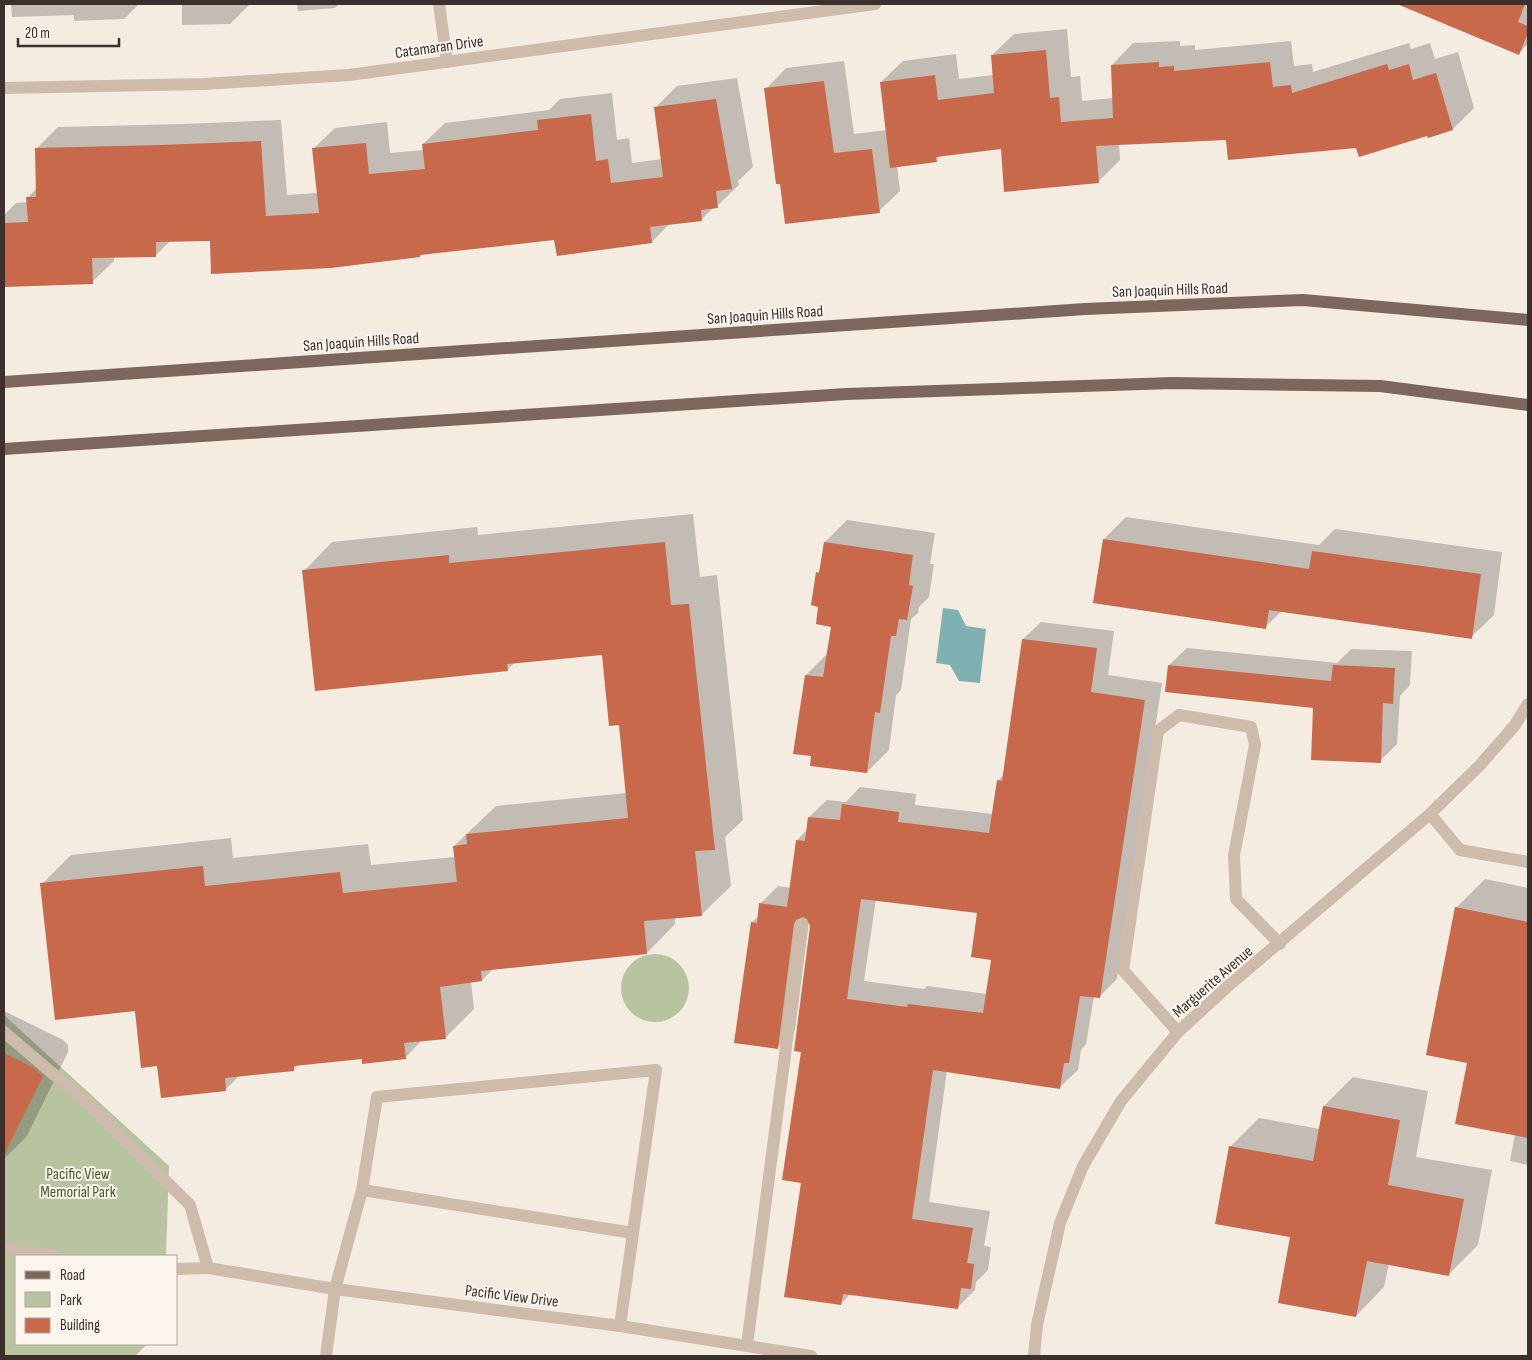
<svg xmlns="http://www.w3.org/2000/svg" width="1532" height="1360" font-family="'Sofia Sans Condensed',sans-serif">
  <rect width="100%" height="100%" fill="#f4ebe1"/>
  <g fill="#b8c4a0">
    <circle cx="655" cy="988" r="34"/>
    <polygon points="4,1015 169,1166 166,1256 16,1256 16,1344 147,1344 135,1356 4,1356"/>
  </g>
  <polygon fill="#7fb0b2" points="943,608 958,610 966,626 986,629 980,683 959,681 950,665 936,663"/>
  <g fill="#0003" fill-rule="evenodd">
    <polygon points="11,4 139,4 124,19 74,21 74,15 12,17"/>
    <polygon points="182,4 250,4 230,24 182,25"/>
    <polygon points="297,4 339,4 335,8 298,11"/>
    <polygon points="1430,4 1528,4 1528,44 1519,53 1426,15"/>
    <polygon points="1067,29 1071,77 1080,76 1082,101 1113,98 1112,65 1133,43 1180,41 1180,46 1195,45 1195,50 1291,41 1294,66 1312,64 1313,72 1409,43 1411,49 1430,43 1435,59 1458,52 1474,108 1453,129 1357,147 1227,139 1119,144 1120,160 1099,181 1002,148 941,155 936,160 897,166 900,191 879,211 781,182 766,89 786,68 844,61 854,134 887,130 881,82 903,61 956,54 959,79 994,75 992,55 1014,34"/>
    <polygon points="737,78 753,167 738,181 739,185 717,206 714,207 701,220 670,223 652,242 555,238 422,254 420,256 211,240 170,241 155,256 114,257 114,261 92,282 4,286 4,215 16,203 28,202 28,197 37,188 36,149 58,127 183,124 281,120 287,195 318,193 313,149 335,128 387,122 390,153 424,150 423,144 445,123 549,110 560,99 612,93 617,140 629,138 632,163 662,159 656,107 677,86"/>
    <polygon points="693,514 700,577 717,575 743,820 725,837 731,886 702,914 675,917 675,924 647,953 493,969 482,980 471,982 474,1009 445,1038 422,1040 405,1058 363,1058 299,1064 294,1069 240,1075 225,1090 158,1065 136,1010 42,884 71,855 231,838 233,858 368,844 371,865 455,857 454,846 496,806 627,793 620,723 603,654 515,662 507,670 304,571 332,542 477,527 478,535"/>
    <polygon points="1126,517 1319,545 1335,529 1502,552 1494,615 1471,637 1282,611 1265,627 1104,539"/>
    <polygon points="847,520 935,533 930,564 934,564 929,597 919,607 918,613 911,619 901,690 896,695 889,750 867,772 806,675 828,653 832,626 820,606 817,573 821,569 825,542"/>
    <path d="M1041,622l73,9 -6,44 54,8 -45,296 -18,18 -5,-1 -8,48 -5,6 -3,20 -18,17 -113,-17 -18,132 61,9 -6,35 7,1 -3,23 -12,12 -1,8 -18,18 -106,-15 -10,11 -39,-253 9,-125 -2,-5 -14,109 -18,18 -25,-126 7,-6 1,-12 18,-18 13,2 6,-48 11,-11 1,-12 18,-17 19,2 14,-15 56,7 -1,11 78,9 5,-33 6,-7 19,-135zM876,899l103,13 14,47 -6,35 -60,-8 -3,3 -60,-8z"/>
    <polygon points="1187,648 1337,663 1351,649 1412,651 1410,685 1400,696 1397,744 1380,761 1315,707 1169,665"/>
    <polygon points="1485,879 1528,888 1528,1165 1510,1161 1515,1134 1469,1062 1456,908"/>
    <polygon points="4,1011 63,1040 68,1045 68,1052 27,1136 4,1159"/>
    <polygon points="1353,1077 1428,1091 1416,1157 1492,1170 1478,1245 1449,1274 1389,1264 1384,1287 1356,1316 1292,1236 1230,1147 1259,1118 1320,1129 1324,1106"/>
  </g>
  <g fill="#c8694b" fill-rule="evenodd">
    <polygon points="1397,4 1525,4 1518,22 1528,26 1528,33 1519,55"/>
    <polygon points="1046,50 1050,98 1059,97 1061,122 1113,118 1111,65 1159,62 1159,67 1174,66 1174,71 1270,62 1273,87 1291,85 1292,93 1387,64 1389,70 1409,64 1413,80 1436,73 1453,130 1428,138 1427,136 1359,157 1356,148 1228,160 1226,140 1096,146 1099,183 1004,192 1001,149 936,157 937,162 890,168 880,82 935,75 938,100 994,93 991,55"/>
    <polygon points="824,81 834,153 872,149 880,213 785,224 780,184 776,184 764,88"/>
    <polygon points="716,99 732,189 716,191 718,208 701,210 702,221 650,227 652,243 557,256 554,240 420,255 420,257 331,268 211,274 210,241 156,242 156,257 92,258 93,284 4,287 4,223 28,222 26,197 36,197 35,148 161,145 261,141 266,216 319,213 312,148 366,143 369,174 425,169 422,144 538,130 537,120 591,114 596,161 608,159 611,183 663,177 654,107"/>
    <polygon points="1103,539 1309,569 1312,551 1481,574 1472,639 1269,610 1266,629 1093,603"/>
    <polygon points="665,542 671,605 689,604 715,850 695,851 702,916 644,921 647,954 481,971 482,981 440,987 446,1039 404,1043 406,1059 362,1064 362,1059 294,1066 294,1071 225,1078 226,1091 161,1098 157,1066 141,1068 135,1011 55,1020 40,883 203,866 205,886 340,872 343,893 457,882 453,846 467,844 466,834 628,818 619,725 609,726 602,655 507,664 508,671 315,691 302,570 449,555 449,563"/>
    <polygon points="824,542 913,555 909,585 913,586 907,620 899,619 896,636 891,636 880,713 875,712 867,773 810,766 811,756 793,754 805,675 823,677 831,627 816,624 818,607 811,605 816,572 819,573"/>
    <path d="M1022,639l75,9 -6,44 54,8 -45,298 -20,-2 -11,67h-5l-4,26 -127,-19 -21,149 61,9 -6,35 7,1 -3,25 -10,-1 -3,21 -115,-15 -2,11 -57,-8 17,-114 -19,-3 19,-128 -7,-1 16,-125 -3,-7 -4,-2 -7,3 -2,4 -16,125 -44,-6 17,-121 6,1 2,-20 28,4 9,-67 9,1 3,-24 32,3 2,-16 57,8 -1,10 91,11 8,-53 5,1zM861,899l116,14 -6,44 20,3 -8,53 -75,-9 -1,3 -60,-8z"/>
    <polygon points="1168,665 1331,681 1333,665 1395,668 1393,704 1383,703 1381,763 1311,760 1313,708 1165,692"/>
    <polygon points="1455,907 1528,922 1528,1138 1455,1124 1467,1063 1426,1055"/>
    <polygon points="4,1053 34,1068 43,1076 4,1155"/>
    <polygon points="1323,1106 1400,1120 1388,1185 1464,1199 1449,1276 1367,1261 1356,1317 1278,1303 1290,1237 1215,1224 1229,1146 1313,1161"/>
  </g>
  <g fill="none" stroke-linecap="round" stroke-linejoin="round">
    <g stroke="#cdbbac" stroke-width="12">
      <polyline points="439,4 447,62"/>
      <polyline points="4,88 204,84 349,75 875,4"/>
      <polyline points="1430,814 1460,850 1528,862"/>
      <polyline points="4,1032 86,1102 190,1205 208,1268"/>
      <polyline points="1178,1032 1123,970 1158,731 1179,715 1251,727 1255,745 1234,855 1236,899 1280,944"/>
      <polyline points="362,1190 377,1097 656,1070 633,1233"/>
      <polyline points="4,1248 55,1256"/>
      <polyline points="176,1269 208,1268 335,1289 620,1326 811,1356"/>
      <polyline points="747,1345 802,925"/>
      <polyline points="326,1356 335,1289 362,1190 633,1233 620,1326"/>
      <polyline points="1034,1356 1037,1325 1060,1223 1083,1166 1121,1101 1178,1032 1227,987 1430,814 1480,765 1515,725 1528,704"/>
    </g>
    <g stroke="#7d675c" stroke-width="12">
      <polyline points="4,382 1085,309 1303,300 1528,320"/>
      <polyline points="4,449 846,394 1172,383 1380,386 1528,405"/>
    </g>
  </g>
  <g text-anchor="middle" stroke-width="4" stroke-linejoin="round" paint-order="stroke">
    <g font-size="16" fill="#3b302b" stroke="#fbf5ee">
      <text transform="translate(439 46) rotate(-8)" y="6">Catamaran Drive</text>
      <text transform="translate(1170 289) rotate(-2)" y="6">San Joaquin Hills Road</text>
      <text transform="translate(765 314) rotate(-4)" y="6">San Joaquin Hills Road</text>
      <text transform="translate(361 341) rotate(-4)" y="6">San Joaquin Hills Road</text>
      <text transform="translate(1212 981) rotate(-41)" y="6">Marguerite Avenue</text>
      <text transform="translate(512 1295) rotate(7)" y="6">Pacific View Drive</text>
    </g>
    <g font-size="16" fill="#4a5a2e" stroke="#fbf5ee">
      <text x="78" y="1179">Pacific View<tspan x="78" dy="18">Memorial Park</tspan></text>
    </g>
  </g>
  <rect width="1532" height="1360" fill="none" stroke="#3b302b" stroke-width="10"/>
  <rect x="15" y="1255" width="162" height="90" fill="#fbf5ee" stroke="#aea6a0"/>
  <rect x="25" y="1271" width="25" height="8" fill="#7d675c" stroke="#aea6a0"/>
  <text x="60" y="1280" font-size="15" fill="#3b302b">Road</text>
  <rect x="25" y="1292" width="25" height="15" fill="#b8c4a0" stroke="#aea6a0"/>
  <text x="60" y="1305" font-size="15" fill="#3b302b">Park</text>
  <rect x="25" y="1318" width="25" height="15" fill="#c8694b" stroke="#aea6a0"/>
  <text x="60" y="1330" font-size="15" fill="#3b302b">Building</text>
  <path d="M18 38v8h101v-8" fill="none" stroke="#3b302b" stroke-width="2.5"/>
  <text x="25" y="38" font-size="15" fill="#3b302b" stroke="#fbf5ee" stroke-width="4" paint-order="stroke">20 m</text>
</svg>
